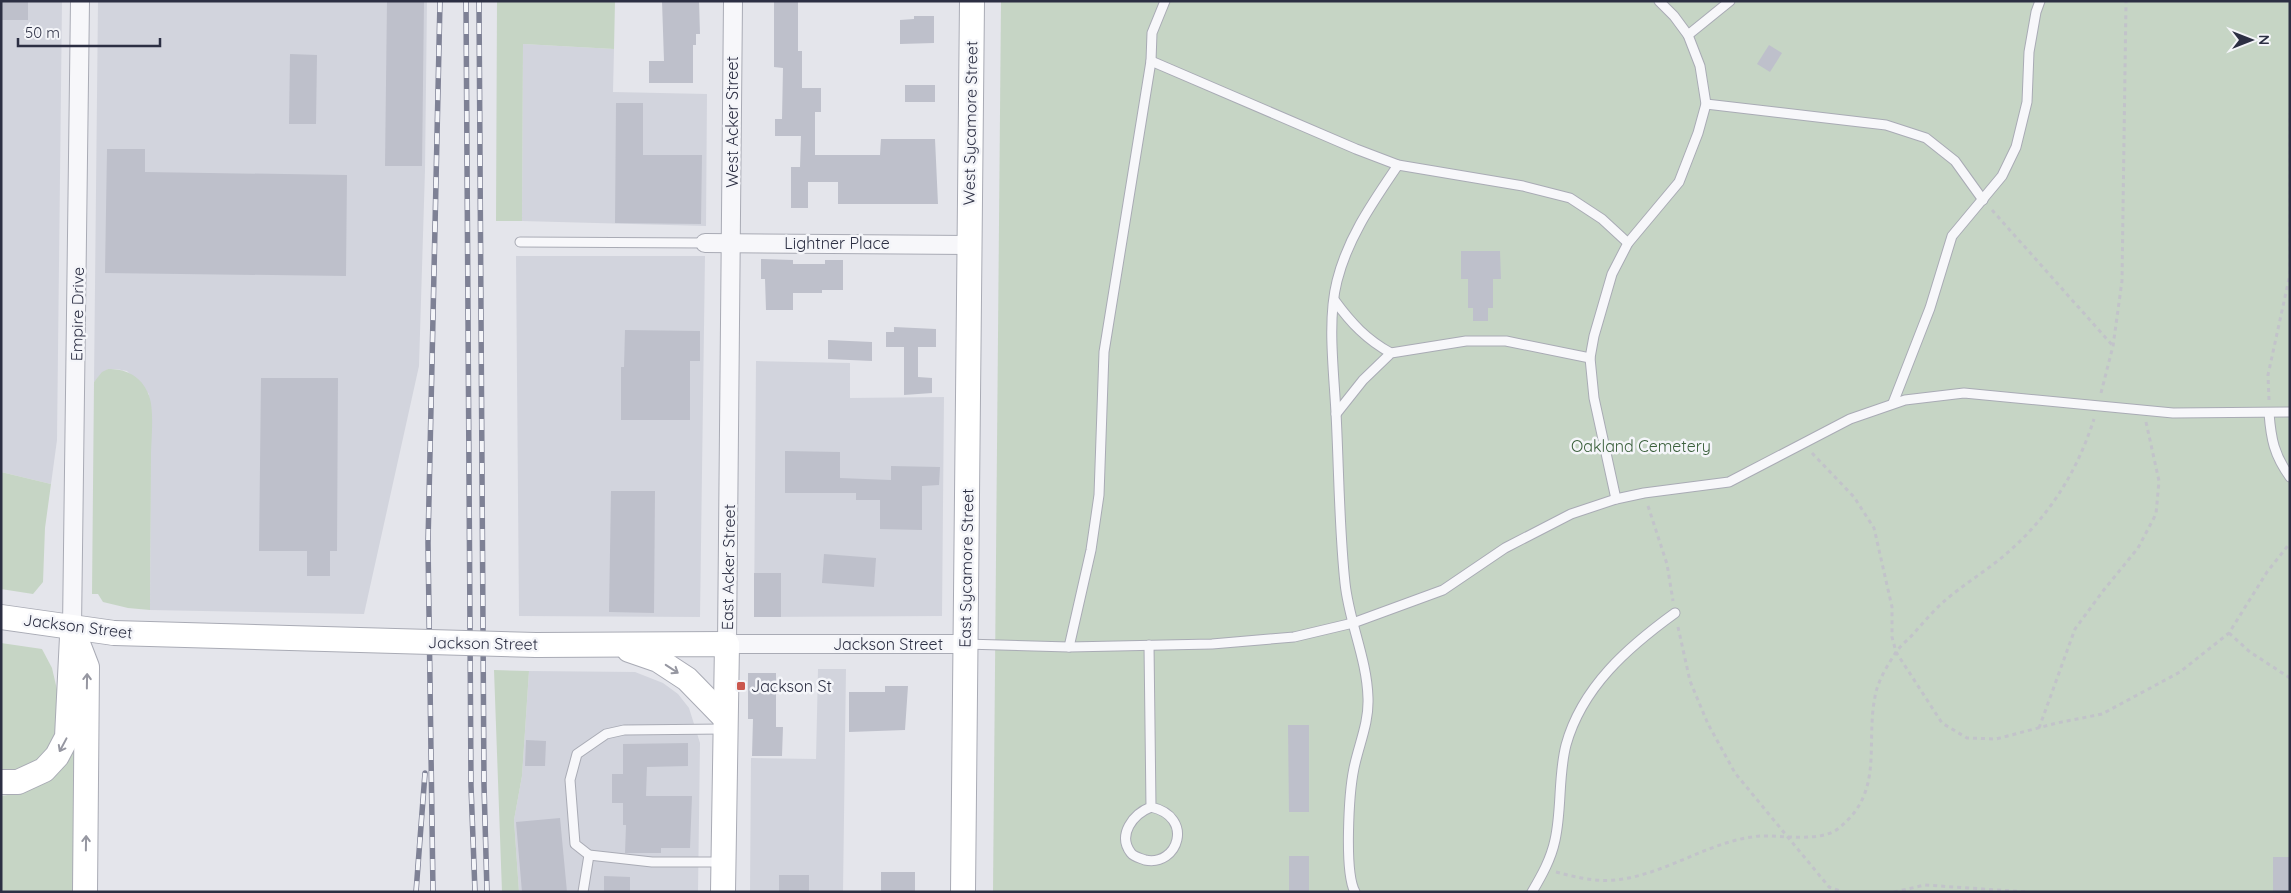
<svg xmlns="http://www.w3.org/2000/svg" width="2291" height="893" font-family="Quicksand,sans-serif">
  <rect width="100%" height="100%" fill="#e4e5eb"/>
  <g fill="#d2d4dd">
    <polygon points="1,1 62,1 57,440 51,484 1,472"/>
    <polygon points="98,1 427,1 425,170 419,366 364,614 150,610 151,427 149,394 127,371 116,369 108,369 94,382"/>
    <polygon points="523,44 614,49 613,92 707,94 706,226 522,221"/>
    <polygon points="516,256 705,256 700,617 519,616"/>
    <polygon points="756,361 850,363 850,398 944,397 942,616 754,617"/>
    <polygon points="818,669 846,669 843,892 750,892 751,758 816,759"/>
    <polygon points="529,671 635,672 663,683 678,694 689,708 700,743 698,892 519,892 514,820 522,776"/>
  </g>
  <g fill="#c6d5c5">
    <polygon points="497,1 615,1 614,49 523,44 522,221 496,221"/>
    <polygon points="1001,1 2290,1 2290,892 993,892"/>
    <path d="M108,369c17,-1 33,7 40,24 7,15 3,47 3,64 0,51 -1,102 -1,153l-22,-2 -25,-6 -5,-8h-6l2,-212 8,-10z"/>
    <polygon points="1,472 51,484 45,528 43,582 33,594 1,589"/>
    <polygon points="1,643 42,649 52,668 58,694 55,735 49,747 33,764 26,768 1,775"/>
    <polygon points="494,670 529,671 522,776 514,820 519,892 502,892"/>
    <polygon points="78,741 76,892 1,892 1,796 21,793"/>
  </g>
  <g fill="#bec0cb">
    <rect x="1" y="1" width="27" height="19"/>
    <polygon points="387,1 424,1 422,166 385,166"/>
    <polygon points="662,1 699,1 700,34 696,34 696,45 693,45 693,83 649,83 649,61 664,61"/>
    <polygon points="774,1 798,1 798,51 802,51 802,88 821,88 821,112 815,112 815,155 880,155 881,139 935,139 938,204 838,204 838,182 808,182 808,208 791,208 791,167 800,167 801,136 775,136 775,119 782,119 783,68 774,67"/>
    <polygon points="914,16 934,16 934,43 900,44 900,20 914,19"/>
    <polygon points="1769,45 1782,53 1770,72 1757,64"/>
    <polygon points="290,54 317,55 316,124 289,124"/>
    <rect x="905" y="85" width="30" height="17"/>
    <polygon points="616,103 643,103 643,155 702,155 701,224 615,223"/>
    <polygon points="107,149 145,149 145,172 347,175 346,276 105,273"/>
    <polygon points="1461,251 1500,251 1501,279 1493,279 1493,308 1488,308 1488,321 1473,321 1473,308 1468,308 1468,279 1461,279"/>
    <polygon points="761,259 793,260 793,264 825,264 825,260 843,260 843,290 822,290 822,293 793,293 793,310 766,310 765,279 761,279"/>
    <polygon points="894,327 936,329 936,347 918,347 918,377 932,378 932,393 904,395 904,347 886,347 886,332 894,332"/>
    <polygon points="625,330 700,331 700,361 690,361 690,420 621,420 621,367 624,367"/>
    <polygon points="828,340 872,342 872,361 828,359"/>
    <polygon points="261,378 338,378 337,551 330,551 330,576 307,576 307,551 259,551"/>
    <polygon points="785,451 840,452 840,478 891,480 891,466 940,467 939,485 922,486 922,530 880,529 880,500 856,500 856,493 785,493"/>
    <polygon points="611,491 655,491 654,613 609,612"/>
    <polygon points="824,554 876,558 874,587 822,583"/>
    <rect x="754" y="573" width="27" height="44"/>
    <polygon points="748,673 776,673 776,727 783,727 782,756 752,756 753,719 748,719"/>
    <polygon points="885,686 908,686 905,730 849,732 849,692 885,692"/>
    <polygon points="1288,725 1309,725 1309,812 1289,812"/>
    <polygon points="526,740 546,741 545,766 525,766"/>
    <polygon points="688,743 688,766 647,767 646,796 692,796 690,848 661,848 661,853 625,853 626,825 623,825 623,803 612,803 612,774 623,774 623,744"/>
    <polygon points="560,818 567,892 522,892 516,822"/>
    <rect x="1289" y="856" width="20" height="36"/>
    <rect x="2273" y="857" width="17" height="35"/>
    <rect x="881" y="872" width="34" height="20"/>
    <rect x="779" y="875" width="30" height="17"/>
    <polygon points="604,876 630,877 630,892 604,892"/>
  </g>
  <g fill="none" stroke-linecap="round" stroke-linejoin="round">
    <g stroke="#a9abb5" stroke-width="11">
      <g id="lane">
        <polyline points="1688,35 1730,1"/>
        <polyline points="1151,61 1356,149 1398,165 1523,186 1570,198 1602,219 1628,243"/>
        <polyline points="1706,104 1886,125 1926,138 1955,161 1983,200"/>
        <polyline points="520,242 705,243"/>
        <path d="M1335,301c16,22 32,39 56,52"/>
        <polyline points="1893,403 1930,308 1952,236 2002,176 2016,147 2027,102 2029,52 2036,12 2040,1"/>
        <path d="M2269,413c2,26 5,42 21,64"/>
        <polyline points="1336,414 1363,380 1391,353 1466,341 1506,341 1590,358"/>
        <polyline points="1616,499 1594,398 1590,358 1594,336 1612,274 1628,243 1679,182 1698,133 1706,104 1700,66 1688,35 1674,16 1659,1"/>
        <polyline points="965,644 1069,647 1212,644 1294,637 1353,623 1443,590 1505,548 1571,514 1616,499 1644,493 1729,482 1850,419 1905,400 1964,393 2173,413 2290,412"/>
        <path d="M1149,645l2,162c-18,7 -34,28 -20,46 3,4 9,5 14,7 33,7 50,-43 6,-53"/>
        <polyline points="1069,647 1091,550 1099,495 1104,352 1151,61 1152,33 1165,1"/>
        <polyline points="723,862 652,862 589,855 575,844 570,780 577,754 606,734 624,730 724,729"/>
        <polyline points="583,892 589,855"/>
        <path d="M1355,892c-11,-20 -6,-100 -1,-124 5,-24 15,-45 14,-70 -1,-39 -19,-76 -23,-115 -6,-56 -6,-113 -9,-170 -2,-40 -9,-93 1,-132 11,-44 36,-79 61,-116"/>
        <path d="M1532,892c10,-17 19,-33 23,-52 7,-31 3,-64 11,-95 16,-58 62,-98 109,-132"/>
      </g>
    </g>
    <g stroke="#a9abb5" stroke-width="20">
      <g id="street">
        <polyline points="733,1 727,644 965,644"/>
        <polyline points="705,243 969,245"/>
        <polyline points="72,628 80,1"/>
      </g>
    </g>
    <g stroke="#a9abb5" stroke-width="26">
      <g id="secondary">
        <polyline points="1,617 114,633"/>
        <polyline points="72,628 87,667 85,892"/>
        <polyline points="536,645 727,644 723,892"/>
        <polyline points="629,650 658,660 687,679 725,718"/>
        <polyline points="1,782 18,782 44,770 57,756 67,737 72,637"/>
        <polyline points="963,892 972,1"/>
      </g>
    </g>
    <g stroke="#c2c3ca" stroke-width="3" stroke-dasharray="4 4" stroke-linecap="butt">
      <polyline points="1992,210 2113,346"/>
      <polyline points="2101,393 2113,346 2122,281 2126,1"/>
      <polyline points="2269,400 2268,375 2290,274 2290,113"/>
      <polyline points="1812,453 1854,497 1874,528 1892,607 1892,637 1896,652 1942,723 1967,738 1996,739 2057,723 2102,714 2180,672 2229,633 2267,572 2290,543"/>
      <polyline points="1648,506 1667,564 1673,601"/>
      <polyline points="1678,627 1690,681 1708,724 1735,773 1829,887 1843,892"/>
      <polyline points="2229,633 2250,652 2290,678"/>
      <polyline points="2039,728 2075,629 2103,591 2138,548 2156,514 2159,481 2146,422"/>
      <path d="M1556,872c19,5 39,10 59,8 51,-5 95,-40 145,-44 22,-1 61,7 79,-8 47,-38 25,-85 37,-136 3,-13 13,-29 20,-40 5,-7 13,-13 19,-20 7,-8 14,-16 22,-24 20,-20 47,-35 69,-54 43,-37 71,-82 88,-135"/>
      <polyline points="1894,892 1925,885 2027,892"/>
    </g>
    <use href="#lane" stroke="#f7f7fa" stroke-width="9"/>
    <use href="#street" stroke="#f7f7fa" stroke-width="18"/>
    <use href="#secondary" stroke="#fff" stroke-width="24"/>
    <g stroke="#7e8195" stroke-width="5.5">
      <g id="rail">
        <polyline points="466,1 471,786 475,892"/>
        <polyline points="479,1 484,785 487,892"/>
        <polyline points="416,892 425,773"/>
        <polyline points="433,892 428,543 440,1"/>
      </g>
    </g>
    <use href="#rail" stroke="#f4f5f9" stroke-width="4" stroke-dasharray="11" stroke-linecap="butt"/>
    <g stroke="#a9abb5" stroke-width="26" stroke-linecap="butt">
      <polyline id="secondary-bridge" points="114,633 536,645"/>
    </g>
    <use href="#secondary-bridge" stroke="#fff" stroke-width="24"/>
  </g>
  <defs><path id="oneway-shaft" d="M-6 0H5M1.5-3L5.5 0L1.5 3" fill="none" stroke-width="1.6" stroke-linecap="round" stroke-linejoin="round" transform="scale(1.25)"/></defs>
  <g stroke="#9697a1">
    <use href="#oneway-shaft" transform="translate(672 669) rotate(33)"/>
    <use href="#oneway-shaft" transform="translate(87 681) rotate(-89)"/>
    <use href="#oneway-shaft" transform="translate(63 745) rotate(118)"/>
    <use href="#oneway-shaft" transform="translate(86 843) rotate(-89)"/>
  </g>
  <rect fill="#cb584f" stroke="#f4f5f9" stroke-width="2" x="736" y="681" width="10" height="10" rx="2.5"/>
  <g text-anchor="middle" stroke-width="5" stroke-linejoin="round" paint-order="stroke">
    <g font-size="16" fill="#2c2f43" stroke="#f4f5f9">
      <text transform="translate(732 122) rotate(-90)" y="6">West Acker Street</text>
      <text transform="translate(970 123) rotate(-89)" y="6">West Sycamore Street</text>
      <text x="837" y="249">Lightner Place</text>
      <text transform="translate(77 314) rotate(-89)" y="6">Empire Drive</text>
      <text transform="translate(728 567) rotate(-89)" y="6">East Acker Street</text>
      <text transform="translate(966 568) rotate(-89)" y="6">East Sycamore Street</text>
      <text transform="translate(78 626) rotate(7)" y="6">Jackson Street</text>
      <text transform="translate(483 643) rotate(1)" y="6">Jackson Street</text>
      <text x="888" y="650">Jackson Street</text>
    </g>
    <g font-size="16" fill="#3a5f3b" stroke="#f4f5f9">
      <text x="1641" y="452">Oakland Cemetery</text>
    </g>
    <g font-size="16" fill="#2c2f43" stroke="#f4f5f9" text-anchor="start">
      <text x="751" y="692">Jackson St</text>
    </g>
  </g>
  <rect width="2291" height="893" fill="none" stroke="#2c2f43" stroke-width="5"/>
  <g transform="translate(2251 40) rotate(90)" stroke="#f4f5f9" stroke-width="4" paint-order="stroke">
  <path d="M0-4L9 19L0 12L-9 19Z" fill="#2c2f43"/>
  <text y="-8" font-size="14" font-weight="bold" text-anchor="middle" fill="#2c2f43">N</text>
  </g>
  <path d="M18 38v8h142v-8" fill="none" stroke="#2c2f43" stroke-width="2.5"/>
  <text x="25" y="38" font-size="15" fill="#2c2f43" stroke="#f4f5f9" stroke-width="4" paint-order="stroke">50 m</text>
</svg>
